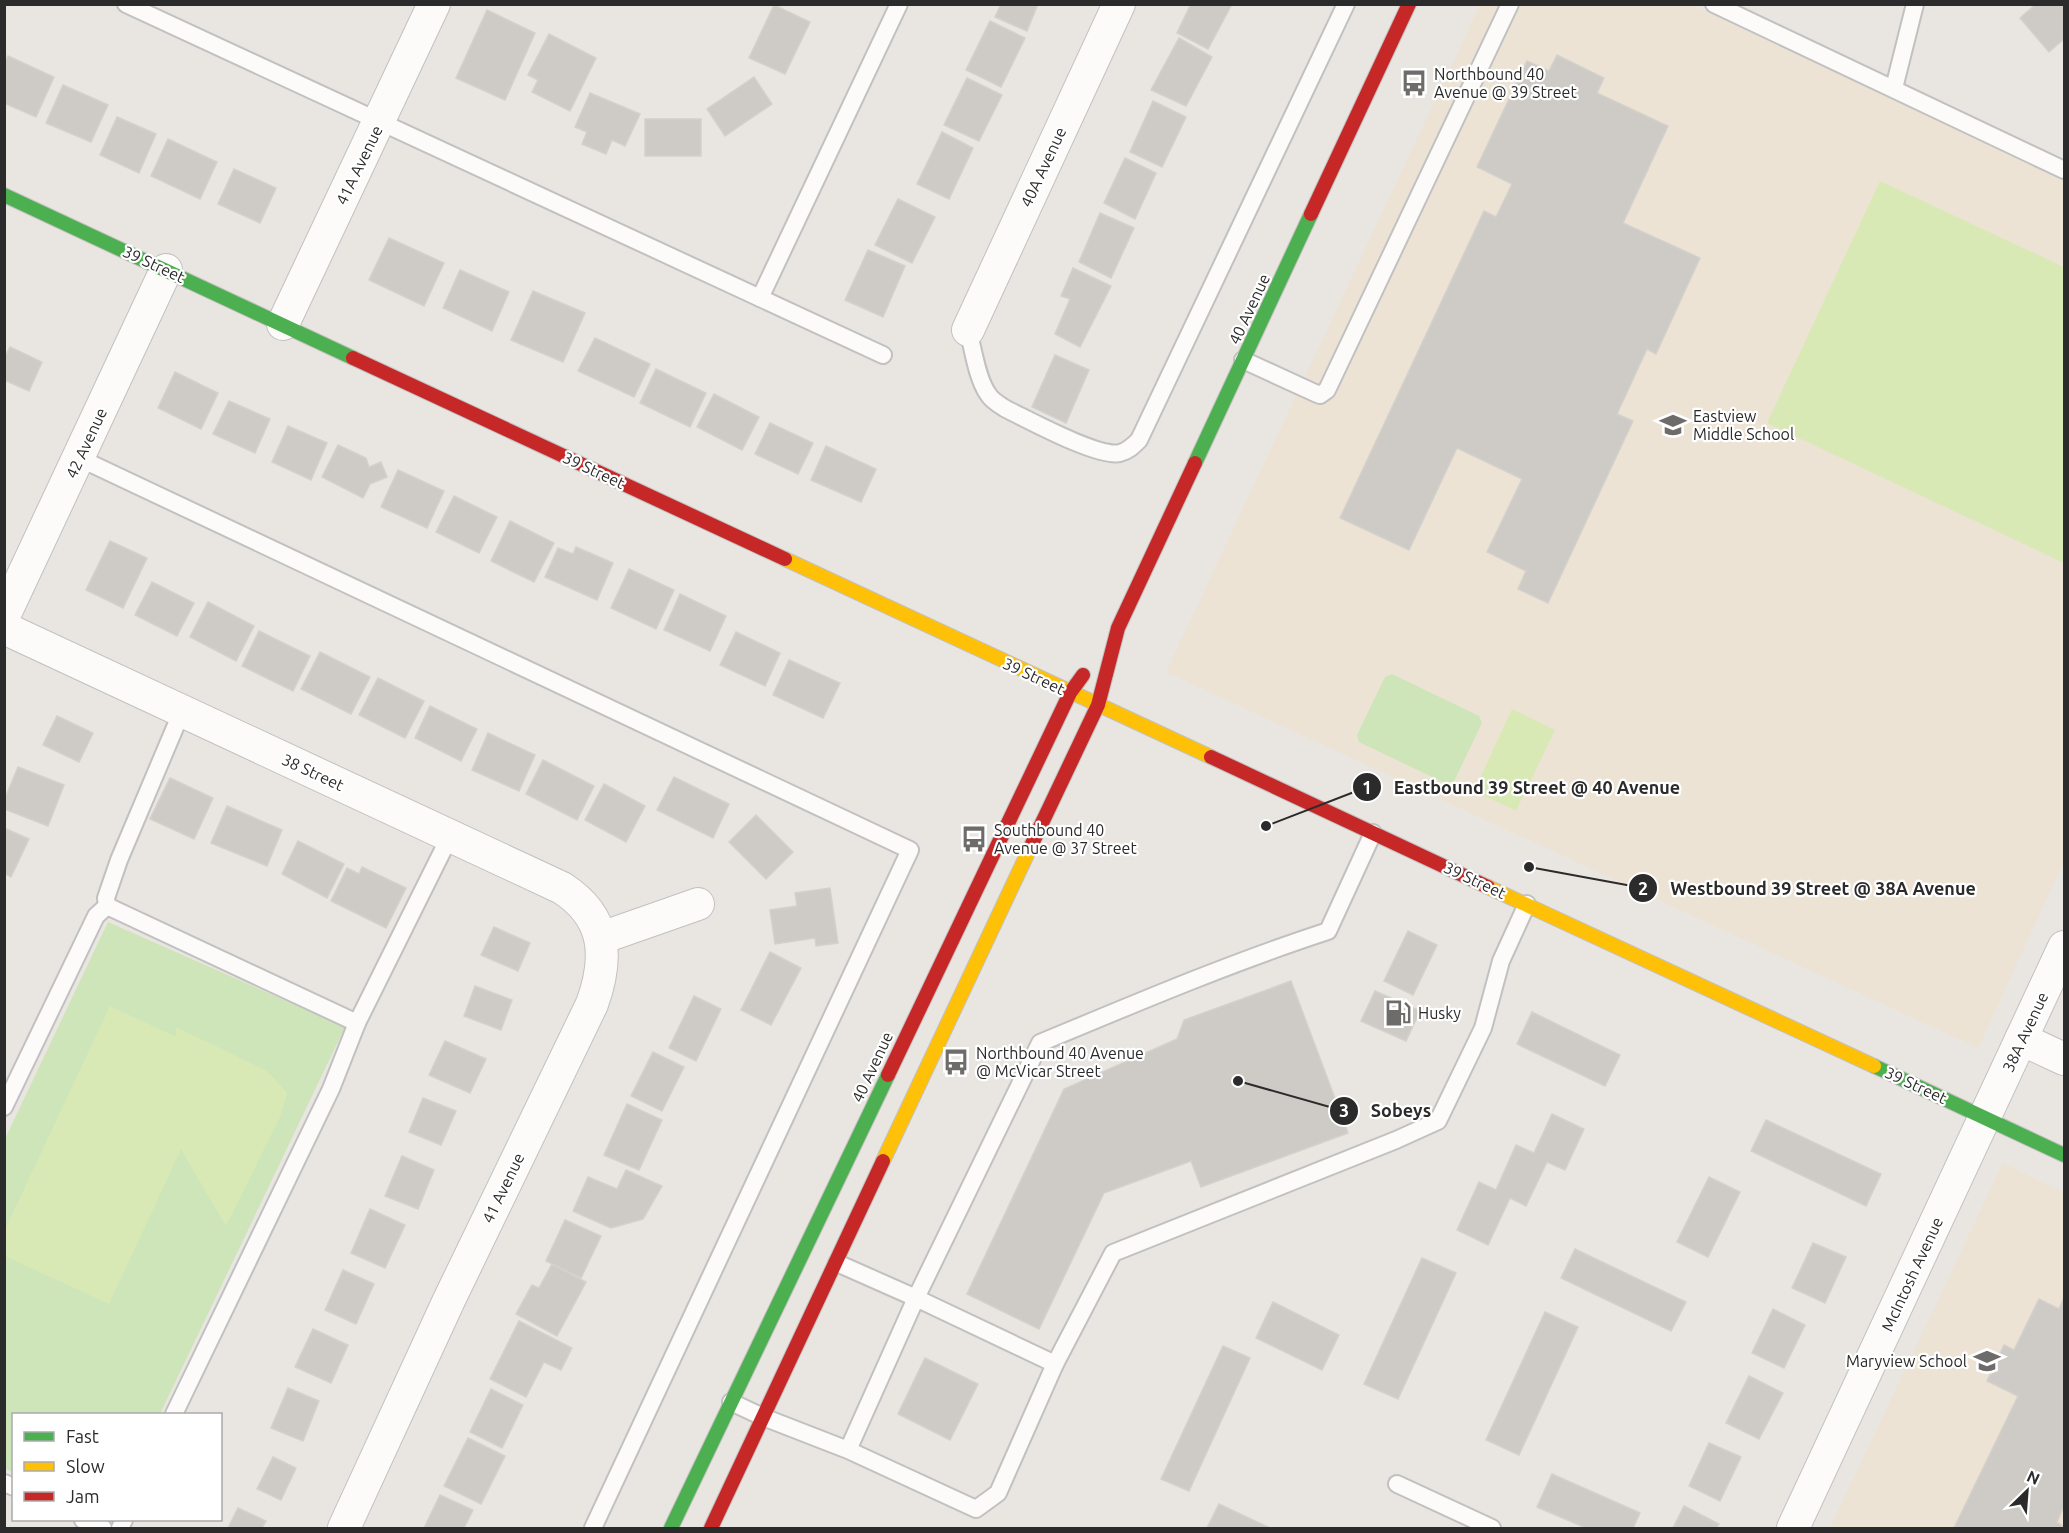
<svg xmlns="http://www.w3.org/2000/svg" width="2069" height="1533" font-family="Ubuntu,sans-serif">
  <rect width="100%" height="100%" fill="#e9e5e0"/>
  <g fill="#ece3d4">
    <polygon points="1480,5 1692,5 2064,179 2064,861 1978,1048 1166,672"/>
    <polygon points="2003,1163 2064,1193 2064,1528 1830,1528"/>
  </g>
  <g fill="#cde5b8">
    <polygon points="1392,674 1479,716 1482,723 1454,781 1447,784 1359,742 1357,735 1385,677"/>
    <polygon points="108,922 345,1027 160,1414 14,1414 13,1472 4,1468 4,1141"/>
  </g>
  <g fill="#d8e9b6">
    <polygon points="1880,181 2064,267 2064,563 1767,423"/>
    <polygon points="1512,709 1555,730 1516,811 1474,791"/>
    <polygon points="110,1006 176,1037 176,1027 267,1071 287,1093 280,1117 226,1226 181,1149 109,1304 5,1256 4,1232"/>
  </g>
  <g fill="#cecbc7" stroke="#d4d1cc" stroke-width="1.5">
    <polygon points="1001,4 1038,4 1027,31 995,17"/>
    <polygon points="1191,4 1232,4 1208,49 1177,33"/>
    <polygon points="2036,4 2064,4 2064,39 2049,52 2020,18"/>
    <polygon points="774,5 810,22 785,74 749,58"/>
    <polygon points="487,10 535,33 505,100 456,78"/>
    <polygon points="990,21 1025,38 1001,87 966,70"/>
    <polygon points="549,34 596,58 570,111 532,92 538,80 528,75"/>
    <polygon points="1179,38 1212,57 1186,106 1151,90"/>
    <polygon points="1557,55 1604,78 1597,93 1668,126 1623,223 1700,258 1656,354 1647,349 1617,414 1633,421 1548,603 1518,589 1526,571 1487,552 1522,479 1457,448 1409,550 1340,518 1484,211 1496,217 1512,184 1477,167 1527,61 1549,71"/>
    <polygon points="8,56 54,77 36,117 4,103 4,64"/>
    <polygon points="754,77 772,104 725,136 707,109"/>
    <polygon points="967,78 1002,95 979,141 944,125"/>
    <polygon points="63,85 108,105 91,142 46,123"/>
    <polygon points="590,93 640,114 625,146 612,140 606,154 582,144 587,132 575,127"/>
    <polygon points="1153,101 1186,117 1162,167 1130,152"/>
    <polygon points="117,117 156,134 139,173 100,155"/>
    <rect x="645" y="119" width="56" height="37"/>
    <polygon points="942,132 973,148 949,199 917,184"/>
    <polygon points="168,139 217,162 200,199 151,176"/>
    <polygon points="1125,158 1156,173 1135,219 1104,203"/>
    <polygon points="234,169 276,188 260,223 218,204"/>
    <polygon points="898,199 935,217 912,263 875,245"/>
    <polygon points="1100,213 1134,228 1111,278 1079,262"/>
    <polygon points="389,238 444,263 424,306 369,280"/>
    <polygon points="868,250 905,266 883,317 845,300"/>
    <polygon points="1073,268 1111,286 1080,347 1055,334 1070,299 1061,296"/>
    <polygon points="460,270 509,292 492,331 443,308"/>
    <polygon points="533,291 585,313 563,362 511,340"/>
    <polygon points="595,338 650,364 634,397 578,371"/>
    <polygon points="10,347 42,362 29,391 4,380 4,359"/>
    <polygon points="1055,355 1089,370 1066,423 1032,407"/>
    <polygon points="656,369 706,393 690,427 640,403"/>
    <polygon points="175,372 218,393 201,429 158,408"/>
    <polygon points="714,394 759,417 742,450 697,427"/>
    <polygon points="229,401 270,419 255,453 213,434"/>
    <polygon points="770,423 813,443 798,474 755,454"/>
    <polygon points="288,426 327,443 311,480 272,462"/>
    <polygon points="338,445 366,458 369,467 381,462 387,477 370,484 363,498 322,477"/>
    <polygon points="826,446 876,469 861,502 811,480"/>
    <polygon points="398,470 444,491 427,528 381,507"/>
    <polygon points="454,496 497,517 479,553 436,532"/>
    <polygon points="510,521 554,543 534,582 491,561"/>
    <polygon points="110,541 147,558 123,608 86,590"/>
    <polygon points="576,547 613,563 597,600 545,577 558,548 573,554"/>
    <polygon points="629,569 674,590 656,629 611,608"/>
    <polygon points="152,582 194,603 177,636 135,615"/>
    <polygon points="680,594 726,616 710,651 664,630"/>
    <polygon points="208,602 254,626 236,661 190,637"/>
    <polygon points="259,631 310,656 293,691 242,666"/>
    <polygon points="736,632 780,653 765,686 720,665"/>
    <polygon points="320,652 370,677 351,714 301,689"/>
    <polygon points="789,660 840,683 823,718 773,695"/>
    <polygon points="378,678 424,701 405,738 359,715"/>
    <polygon points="430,706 477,729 461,761 415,738"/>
    <polygon points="57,716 93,733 79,762 43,745"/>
    <polygon points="488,733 535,755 519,791 472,770"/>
    <polygon points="543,760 594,786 577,820 526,794"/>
    <polygon points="18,767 64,785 48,826 4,809 4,801"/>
    <polygon points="674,777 729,804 713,838 657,810"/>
    <polygon points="170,778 213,798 194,839 150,819"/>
    <polygon points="604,784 645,806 626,842 585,820"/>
    <polygon points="227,806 282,830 267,866 211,843"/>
    <polygon points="756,815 793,852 766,879 729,842"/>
    <polygon points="4,828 29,839 11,877 4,873"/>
    <polygon points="298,841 344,864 327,898 282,874"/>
    <polygon points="362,867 406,888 386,928 331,901 347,868 359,874"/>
    <polygon points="830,888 838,943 816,946 815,938 775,944 770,910 797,906 795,893"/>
    <polygon points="494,927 530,943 518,971 481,955"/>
    <polygon points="1408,931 1437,945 1413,995 1384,981"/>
    <polygon points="770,952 801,968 771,1025 741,1010"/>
    <polygon points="1291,981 1348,1133 1201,1187 1191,1161 1104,1193 1039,1329 967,1294 1064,1089 1177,1039 1184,1020"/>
    <polygon points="475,986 512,1000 501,1030 464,1016"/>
    <polygon points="1375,991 1420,1011 1406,1041 1361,1021"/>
    <polygon points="694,996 721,1009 696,1061 669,1048"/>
    <polygon points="1532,1012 1620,1055 1605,1086 1517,1044"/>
    <polygon points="445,1041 486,1059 470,1093 429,1075"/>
    <polygon points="653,1052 684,1067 662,1111 631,1096"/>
    <polygon points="423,1098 456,1111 441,1145 409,1132"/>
    <polygon points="627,1104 662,1120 639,1170 604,1155"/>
    <polygon points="1552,1114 1584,1129 1565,1170 1547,1162 1526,1206 1510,1198 1488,1245 1457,1230 1479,1182 1496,1190 1516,1145 1534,1153"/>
    <polygon points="1766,1120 1881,1174 1866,1206 1751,1151"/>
    <polygon points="402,1156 434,1170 418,1209 385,1196"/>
    <polygon points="626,1170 662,1186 643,1219 611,1228 573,1211 588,1177 617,1189"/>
    <polygon points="1709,1177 1740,1192 1708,1257 1677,1242"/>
    <polygon points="370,1209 405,1225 385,1268 351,1253"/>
    <polygon points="565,1220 601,1236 581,1278 546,1261"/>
    <polygon points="1813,1243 1846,1257 1825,1303 1792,1288"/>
    <polygon points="1575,1249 1686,1302 1671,1331 1561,1278"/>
    <polygon points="1422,1258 1456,1273 1398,1399 1364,1384"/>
    <polygon points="552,1264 586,1282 557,1336 516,1314 532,1285 539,1288"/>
    <polygon points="343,1270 374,1284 356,1324 325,1310"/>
    <polygon points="2064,1297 2064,1506 2057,1522 2064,1527 2064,1528 1954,1528 2018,1396 1987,1381 2004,1345 2014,1350 2039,1299 2059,1309"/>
    <polygon points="1273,1302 1339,1335 1322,1370 1256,1338"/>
    <polygon points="1773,1309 1805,1325 1784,1368 1752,1353"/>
    <polygon points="1545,1312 1578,1327 1519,1455 1486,1440"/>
    <polygon points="519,1321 572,1348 561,1370 544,1362 526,1397 490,1379"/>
    <polygon points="313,1329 348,1345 331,1383 295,1367"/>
    <polygon points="1223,1346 1250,1358 1189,1491 1161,1479"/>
    <polygon points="925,1358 978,1384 950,1440 898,1414"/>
    <polygon points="1749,1376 1783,1393 1759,1439 1726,1423"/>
    <polygon points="288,1388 319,1401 303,1441 271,1428"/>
    <polygon points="491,1389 523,1405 502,1448 470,1432"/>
    <polygon points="468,1438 505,1456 481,1504 444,1486"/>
    <polygon points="1709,1443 1741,1457 1720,1501 1689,1486"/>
    <polygon points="273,1457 296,1468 281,1500 257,1489"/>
    <polygon points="1552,1474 1640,1513 1633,1528 1586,1528 1537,1507"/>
    <polygon points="440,1495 473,1510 464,1528 424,1528"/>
    <polygon points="1219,1504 1270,1528 1207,1528"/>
    <polygon points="1684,1506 1719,1524 1716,1528 1673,1528"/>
    <polygon points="238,1508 266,1521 262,1528 228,1528"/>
  </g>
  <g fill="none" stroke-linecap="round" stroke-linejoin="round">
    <g stroke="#c2c1c2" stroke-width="20">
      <g id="lane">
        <polyline points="126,4 883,355"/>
        <polyline points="1714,4 2064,170"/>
        <polyline points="1894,88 1915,4"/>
        <polyline points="760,298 899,4"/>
        <path d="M968,330c5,18 9,49 20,64 4,7 12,11 18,15 23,11 92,49 114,44 8,-2 13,-7 19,-13l207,-436"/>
        <polyline points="1243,360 1315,393 1320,395 1327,390 1510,4"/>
        <polyline points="79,458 910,850 593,1528"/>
        <polyline points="107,906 357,1023"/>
        <polyline points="107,906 106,898 119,860 182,711"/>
        <polyline points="4,1107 96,916 107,906"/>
        <path d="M837,1263l79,35 124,-255c96,-40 190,-80 288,-112l45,-98"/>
        <polyline points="1055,1364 1113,1253 1396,1140 1438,1121 1483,1028 1501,961 1527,904"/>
        <polyline points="731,1402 763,1417 848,1450 916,1298 1055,1364 998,1493 976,1509 848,1450"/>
        <polyline points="174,1414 331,1089 357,1023 450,836"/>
        <polyline points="4,1483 14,1487"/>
        <polyline points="1397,1484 1492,1528"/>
        <polyline points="83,1520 103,1528"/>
        <polyline points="120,1528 124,1520"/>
      </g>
    </g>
    <g stroke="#c2c1c2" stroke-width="34">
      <g id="street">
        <polyline points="283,324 434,4"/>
        <polyline points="968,330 1119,4"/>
        <polyline points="4,616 166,270"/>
        <path d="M4,628l558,260c45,29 47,69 30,116l-143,296 -105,228"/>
        <polyline points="601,938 698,904"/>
        <polyline points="2021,1039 2064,1059"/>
        <polyline points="1793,1528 2064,947"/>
      </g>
    </g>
    <g stroke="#c2c1c2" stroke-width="16">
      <g id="fast">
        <polyline points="4,195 353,358"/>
        <polyline points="1195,463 1311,214"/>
        <polyline points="1874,1066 2064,1155"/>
        <polyline points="671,1528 888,1075"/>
      </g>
    </g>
    <g stroke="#c2c1c2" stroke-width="16">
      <g id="slow">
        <polyline points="785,559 1211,757"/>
        <polyline points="1488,887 1874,1066"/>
        <polyline points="883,1161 1032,844"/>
      </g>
    </g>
    <g stroke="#c2c1c2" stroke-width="16">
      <g id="jam">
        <polyline points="1311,214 1409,4"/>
        <polyline points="353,358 785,559"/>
        <polyline points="1211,757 1488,887"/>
        <polyline points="1032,844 1098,705 1118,628 1195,463"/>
        <polyline points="888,1075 1070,693 1083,675"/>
        <polyline points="711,1528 883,1161"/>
      </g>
    </g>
    <use href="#lane" stroke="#fcfbfa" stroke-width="16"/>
    <use href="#street" stroke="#fcfbfa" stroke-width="32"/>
    <use href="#fast" stroke="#4caf50" stroke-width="14"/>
    <use href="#slow" stroke="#ffc107" stroke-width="14"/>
    <use href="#jam" stroke="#c62828" stroke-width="14"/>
  </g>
  <defs>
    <g id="bus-bare" transform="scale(2.07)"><path d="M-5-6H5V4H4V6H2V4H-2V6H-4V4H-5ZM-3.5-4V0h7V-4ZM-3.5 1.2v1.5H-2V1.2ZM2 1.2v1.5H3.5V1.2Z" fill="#6e6c6a" stroke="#fff" stroke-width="2.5" paint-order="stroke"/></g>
    <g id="school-bare" transform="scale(2.07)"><path d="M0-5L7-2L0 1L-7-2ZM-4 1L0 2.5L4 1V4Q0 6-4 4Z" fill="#6e6c6a" stroke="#fff" stroke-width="2.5" paint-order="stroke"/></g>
    <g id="fuel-bare" transform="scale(2.07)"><path d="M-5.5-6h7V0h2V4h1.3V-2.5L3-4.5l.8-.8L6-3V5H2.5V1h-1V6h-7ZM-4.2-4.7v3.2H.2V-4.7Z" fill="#6e6c6a" stroke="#fff" stroke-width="2.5" paint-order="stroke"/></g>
  </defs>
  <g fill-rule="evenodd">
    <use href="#bus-bare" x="1414" y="83"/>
    <use href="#school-bare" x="1673" y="425"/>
    <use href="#bus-bare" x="974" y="839"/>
    <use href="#fuel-bare" x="1398" y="1013"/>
    <use href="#bus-bare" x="956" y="1062"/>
    <use href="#school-bare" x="1987" y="1361"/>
  </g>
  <g text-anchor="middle" stroke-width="4.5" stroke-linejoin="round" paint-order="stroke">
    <g font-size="16" fill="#2b2b2b" stroke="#fff" text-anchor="start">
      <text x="1434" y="80">Northbound 40<tspan x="1434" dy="18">Avenue @ 39 Street</tspan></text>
      <text x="1693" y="422">Eastview<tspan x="1693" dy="18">Middle School</tspan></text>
      <text x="994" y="836">Southbound 40<tspan x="994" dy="18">Avenue @ 37 Street</tspan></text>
      <text x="1418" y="1019">Husky</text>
      <text x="976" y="1059">Northbound 40 Avenue<tspan x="976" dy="18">@ McVicar Street</tspan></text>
      <text x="1967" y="1367" text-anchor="end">Maryview School</text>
    </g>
    <g font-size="16" fill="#2b2b2b" stroke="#fff">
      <text transform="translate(359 165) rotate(-64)" y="6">41A Avenue</text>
      <text transform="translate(1043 167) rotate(-65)" y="6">40A Avenue</text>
      <text transform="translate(154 264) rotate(25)" y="6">39 Street</text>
      <text transform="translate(1249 309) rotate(-65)" y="6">40 Avenue</text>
      <text transform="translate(86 443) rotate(-65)" y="6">42 Avenue</text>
      <text transform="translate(594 470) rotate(25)" y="6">39 Street</text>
      <text transform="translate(1034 676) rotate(25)" y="6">39 Street</text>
      <text transform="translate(313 772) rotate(25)" y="6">38 Street</text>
      <text transform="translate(1475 880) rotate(25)" y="6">39 Street</text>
      <text transform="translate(2025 1032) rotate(-65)" y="6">38A Avenue</text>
      <text transform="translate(872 1067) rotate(-65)" y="6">40 Avenue</text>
      <text transform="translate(1916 1085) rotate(25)" y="6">39 Street</text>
      <text transform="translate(503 1188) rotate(-64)" y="6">41 Avenue</text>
      <text transform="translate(1912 1274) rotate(-65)" y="6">McIntosh Avenue</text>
    </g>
  </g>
  <path fill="none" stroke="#2b2b2b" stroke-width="2" d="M1266 826L1367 787M1529 867L1643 888M1238 1081L1344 1111"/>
  <g fill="#2b2b2b" stroke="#fff" stroke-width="2">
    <circle cx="1266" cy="826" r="6"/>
    <circle cx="1529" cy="867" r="6"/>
    <circle cx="1238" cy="1081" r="6"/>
    <circle cx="1367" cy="787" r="15"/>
    <circle cx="1643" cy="888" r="15"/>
    <circle cx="1344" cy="1111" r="15"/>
  </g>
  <g font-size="18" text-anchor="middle" font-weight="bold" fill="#fff">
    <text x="1367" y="794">1</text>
    <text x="1643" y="895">2</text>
    <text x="1344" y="1117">3</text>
  </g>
  <g font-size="18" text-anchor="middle" font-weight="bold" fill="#2b2b2b" stroke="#fff" stroke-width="4.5" stroke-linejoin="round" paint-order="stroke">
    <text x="1537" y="794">Eastbound 39 Street @ 40 Avenue</text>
    <text x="1823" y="895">Westbound 39 Street @ 38A Avenue</text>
    <text x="1401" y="1117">Sobeys</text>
  </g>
  <rect width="2069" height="1533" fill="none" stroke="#2b2b2b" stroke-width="12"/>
  <rect x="12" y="1413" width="210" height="108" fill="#ffffff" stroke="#aaaaaa" stroke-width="1.5"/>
  <rect x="24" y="1432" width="30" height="9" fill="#4caf50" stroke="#aaaaaa" stroke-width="1.5"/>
  <text x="66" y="1443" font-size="18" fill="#2b2b2b">Fast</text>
  <rect x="24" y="1462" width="30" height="9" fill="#ffc107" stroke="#aaaaaa" stroke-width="1.5"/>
  <text x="66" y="1473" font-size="18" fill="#2b2b2b">Slow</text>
  <rect x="24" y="1492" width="30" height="9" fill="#c62828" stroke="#aaaaaa" stroke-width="1.5"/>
  <text x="66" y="1503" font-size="18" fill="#2b2b2b">Jam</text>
  <g transform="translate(2027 1491) rotate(25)" stroke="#ffffff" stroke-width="4.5" paint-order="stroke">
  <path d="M0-4.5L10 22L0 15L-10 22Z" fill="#2b2b2b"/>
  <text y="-9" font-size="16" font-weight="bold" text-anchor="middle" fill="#2b2b2b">N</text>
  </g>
</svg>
